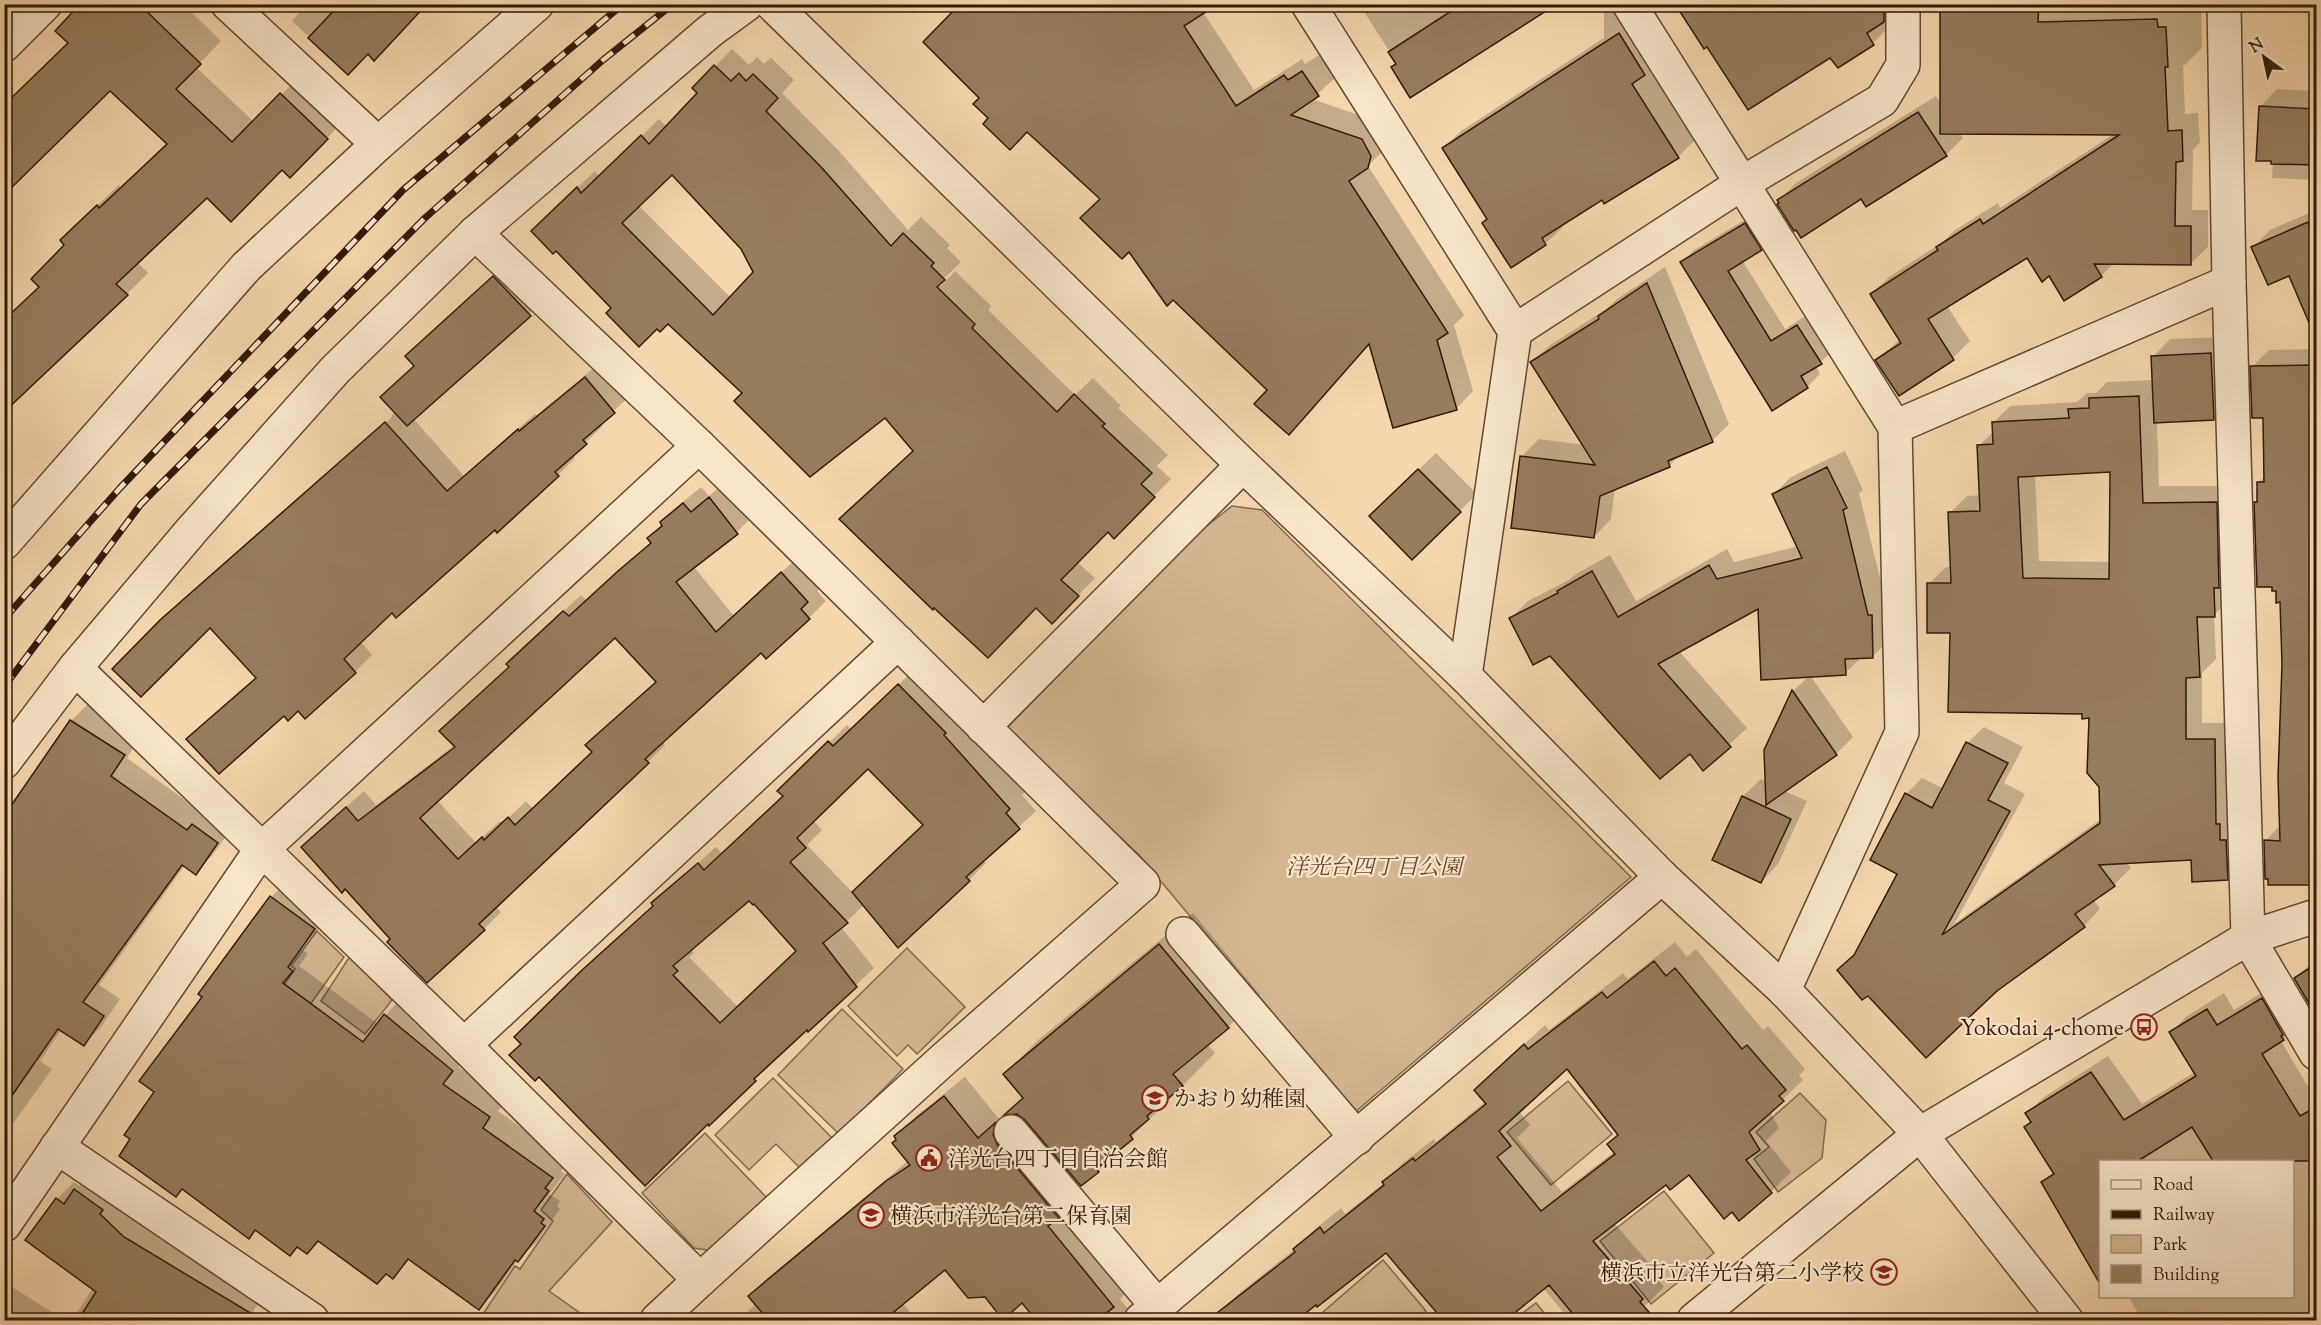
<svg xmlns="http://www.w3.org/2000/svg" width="2321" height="1325" font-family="'Sorts Mill Goudy','Noto Serif JP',serif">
  <rect width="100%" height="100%" fill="#f5d7ad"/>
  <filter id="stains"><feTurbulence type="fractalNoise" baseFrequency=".00333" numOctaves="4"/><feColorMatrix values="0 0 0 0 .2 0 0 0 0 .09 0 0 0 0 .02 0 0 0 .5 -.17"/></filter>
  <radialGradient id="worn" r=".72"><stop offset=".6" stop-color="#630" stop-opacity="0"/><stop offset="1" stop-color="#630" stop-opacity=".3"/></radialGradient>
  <g fill="#d4b791" stroke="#82684d" stroke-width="1.5">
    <polygon points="1232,506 1262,510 1631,877 1354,1113 1139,855 1005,730 1198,533"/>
    <polygon points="317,931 344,957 292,1030 266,1012 295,969 291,966"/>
    <polygon points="907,948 965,1007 917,1054 908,1045 897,1056 848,1006"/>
    <polygon points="350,956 392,1000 365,1034 321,1001"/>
    <polygon points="842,1009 903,1069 839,1134 778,1075"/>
    <polygon points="773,1078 835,1141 804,1172 776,1144 749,1170 715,1135"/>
    <polygon points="1568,1081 1612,1134 1551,1185 1507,1132"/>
    <polygon points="1800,1093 1826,1120 1822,1158 1778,1192 1754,1159 1769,1147 1756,1132"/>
    <polygon points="705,1133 767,1198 713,1251 694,1248 642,1193"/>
    <polygon points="567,1174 612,1222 549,1291 590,1320 479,1320 515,1266 520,1269 553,1221 541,1210"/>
    <polygon points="1664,1191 1714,1253 1651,1304 1600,1241"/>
    <polygon points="1383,1260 1426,1311 1414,1320 1330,1320 1323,1312"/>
    <polygon points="1536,1303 1550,1320 1513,1320"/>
  </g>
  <g fill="#0003" fill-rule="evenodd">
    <polygon points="82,4 183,4 221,41 196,67 254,122 303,73 348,117 290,175 282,168 207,196 137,262 148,273 127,294 41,287 83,219 119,185 121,188 168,143 70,42"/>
    <polygon points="307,4 427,4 374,58 368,53 348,73 292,21"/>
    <polygon points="1359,4 1554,4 1397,63"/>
    <polygon points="1608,4 1629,4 1650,68 1695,140 1678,157 1602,197 1561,224 1563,227 1545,244 1511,266 1488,218 1444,148 1461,131 1604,38 1604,8"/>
    <polygon points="1941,4 2201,4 2202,48 2185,65 2183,65 2185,114 2198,113 2200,142 2193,150 2192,210 2208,210 2208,247 2190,264 2114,263 2101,276 2050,274 2027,256 1947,306 1970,341 1953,358 1899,394 1877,360 1900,339 1872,294 1889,277 1944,241 1955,230 1998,203 2000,208 2114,134 1959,132 1963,138 1946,155 1862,197 1781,203 1779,200 1796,183 1936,96 1941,104"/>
    <path d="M1677,5l220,-1v1l-12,13 5,8 -17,17 -35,23 -7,-10 -124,-11zM1864,26l10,16h-3z"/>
    <polygon points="1203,12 1254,90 1302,59 1305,64 1319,55 1335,78 1312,99 1379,122 1385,149 1368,166 1464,315 1454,325 1473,391 1456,409 1370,343 1306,416 1269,390 1102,198 1027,130 985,124"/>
    <path d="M732,49l17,16 8,-8 7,7 7,-6 23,22 -12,13 57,58 69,79 13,-13 29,28 -3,3 14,14 -23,22 3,2 14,-15 36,35 -3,4 87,85 18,-17 28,28 -3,2 50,47 -11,11 14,13 -57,58 -6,-7 -31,32 18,16 -43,44 -16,-15 -151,-191 -141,-23 -76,-71 -55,-14 -63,-94 45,-43 5,6 59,-58 8,8 32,-34 -5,-5zM672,172l70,76 13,24 -24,26 -93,-93z"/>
    <polygon points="2277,89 2316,91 2316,180 2272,178 2273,160 2260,107"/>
    <polygon points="2316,210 2316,274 2294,284 2290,274 2253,248 2270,230"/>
    <polygon points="1758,212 1774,236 1761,249 1742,260 1785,329 1810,313 1834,350 1816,366 1820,374 1807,387 1773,409 1682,263 1694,250"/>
    <polygon points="511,260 547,298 413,418 464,476 535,414 537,415 602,361 631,395 600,423 603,426 572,455 575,458 558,475 392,611 360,641 372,655 355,672 298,709 205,722 257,677 210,626 161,621 391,418 415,365 424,339"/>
    <polygon points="1665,267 1729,424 1712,441 1681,454 1670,465 1615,488 1611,519 1594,537 1522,456 1539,439 1584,445 1532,362 1550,345 1605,310 1617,299"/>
    <path d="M2228,337l3,65 -17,17 -57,3 2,64h74l-2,113 -17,16 2,44 -14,14v50h29l13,139 -17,17 -34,-20 -67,3 5,6 -17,17 -21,14 7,10 -16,17 -216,68 -29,-24 19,-19 41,-78 7,-79 16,-16 22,11 23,-46 17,-16 39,20 -19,36 21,11 -70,129 146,-104 -1,-32 -9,-70 -140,-86 -22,-47 17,-17h6l-2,-54 17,-17 14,-1 -2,-49 15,-15v-9l16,-16 67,-4 10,-9h9l11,-11 47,-2 -1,-23 17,-18zM2112,470l-1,92 -72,-1 -4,-86z"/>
    <polygon points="2316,349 2316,872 2306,872 2265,841 2281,825 2283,664 2282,601 2256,503 2259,500 2258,483 2265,476 2264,416 2252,367 2269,350"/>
    <polygon points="1845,451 1863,490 1859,493 1885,598 1890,639 1873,656 1862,657 1845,673 1810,675 1853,737 1836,754 1784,791 1807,801 1778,864 1761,882 1714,859 1743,796 1761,779 1767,782 1765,750 1793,691 1809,676 1759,607 1679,651 1747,728 1704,768 1690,752 1550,654 1511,618 1528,601 1569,580 1576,574 1610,555 1636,601 1727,549 1734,562 1799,546 1774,494 1791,477"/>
    <polygon points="1436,453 1477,494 1412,558 1371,516"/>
    <path d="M727,481l27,34 -17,17 -43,35 40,49 65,-60 26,28 -8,7 9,10 -17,17 -48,33 -99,90 3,4 -17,17 -152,144 5,6 -17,17 -92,10 -72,-109 44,-39 12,14 79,-60 70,-98 56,-52 6,6 65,-59 -3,-4 30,-33 22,-18 8,9zM615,636l42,45 -64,71 -60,57 -7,-8 -24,23 -2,-3 -24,22 -39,-43z"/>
    <path d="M916,668l110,123 -4,4 14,16 -53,49 3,3 -17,17 -105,25 -23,22 33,41 -65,62 -2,-2 -98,95 -56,-220 63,-56 6,7 62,-58 -4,-5 67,-66 4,5zM868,767l56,58 -71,68 -46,-48 15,-15 -9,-10zM749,899l5,3 43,48 -59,57 -49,-50 5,-4 -3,-4z"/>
    <polygon points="88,704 140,737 127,758 204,814 234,825 212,856 195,873 185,865 99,985 120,999 101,1027 84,1044 62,1029 40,1061 52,1069 4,1136 4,840 71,721"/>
    <polygon points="288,881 331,912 303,950 308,954 299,966 378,1024 401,998 468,1054 458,1067 506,1100 498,1111 568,1161 561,1171 565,1174 549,1194 560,1201 557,1206 560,1209 535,1244 518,1260 496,1291 479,1308 410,1259 393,1277 319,1240 307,1252 298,1246 290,1254 256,1229 249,1237 183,1188 176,1195 132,1139 204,997 271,897"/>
    <polygon points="1193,913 1260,995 1228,1027 1207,1044 1215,1053 1098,1171 1026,1118 1017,1113 1012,1113 1017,1124 1133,1286 1120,1299 1137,1320 1038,1320 1034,1316 1057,1294 945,1267 902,1303 917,1320 739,1320 756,1304 750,1296 770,1276 908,1161 896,1137 916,1116 965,1077 999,1119 1024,1097 1005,1074 1037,1041"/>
    <path d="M1675,942l12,15 9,-8 67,81 5,-4 37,43 -6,6 4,5 -33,32 9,16 -13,13 25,31 -20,20 -81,-19 -23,10 -53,40 48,55 -3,3 5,6 -20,20 -16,13h-58l-27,-32 -49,32h-70l12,-10 -50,-59 -92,69h-72l-5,-5 20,-20 58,-46 20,-20 26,-21 4,6 39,-31 20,-21 30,-23 2,3 50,-41 10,-31 49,-45 4,5 74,-57 5,6zM1567,1066l52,68 -4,17 -53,41 -45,-54 13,-13 -11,-14z"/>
    <polygon points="2316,959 2316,1009 2315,1011 2295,978"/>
    <polygon points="2279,982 2300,1022 2281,1041 2316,1100 2316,1320 2142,1320 2128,1296 2292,1296 2292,1162 2100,1162 2100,1250 2043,1182 2054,1172 2026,1127 2032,1121 2027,1114 2044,1097 2108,1056 2142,1104 2195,1072 2171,1032 2187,1016 2224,993 2234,1010"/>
    <polygon points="92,1173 264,1295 253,1311 267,1320 72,1320 93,1288 57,1199 74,1182 79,1186"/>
    <polygon points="6,1283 64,1320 4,1320"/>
  </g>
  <g fill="#977c5e" stroke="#311909" stroke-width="1.5" fill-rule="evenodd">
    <polygon points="80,4 139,4 201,64 176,89 232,142 280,93 328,139 290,178 282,170 231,222 207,198 116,284 128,295 4,412 4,320 39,287 31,279 64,245 60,240 97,205 99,208 167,144 110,91 4,195 4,105 68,43 55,31"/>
    <polygon points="340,4 427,4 374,61 368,54 348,75 308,38"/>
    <polygon points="960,4 1218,4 1184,26 1236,106 1284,75 1288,80 1302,71 1319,96 1291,115 1362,139 1371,156 1368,168 1349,181 1448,333 1437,340 1457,410 1393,428 1369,344 1289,435 1254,404 1267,390 1173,300 1167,306 1129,252 1122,259 1080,218 1100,199 1027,132 1010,150 983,124 988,118 973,104 979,98 923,42"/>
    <polygon points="1462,4 1557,4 1410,98 1391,67 1396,64 1388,52"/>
    <polygon points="1675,4 1884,4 1884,22 1867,33 1874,45 1838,68 1830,58 1748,110 1707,47 1704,49"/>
    <polygon points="1940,4 2039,4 2038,22 2157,19 2158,27 2166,27 2168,67 2165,67 2168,131 2182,130 2183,161 2176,162 2175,226 2191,226 2191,265 2094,264 2102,277 2064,301 2049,276 2042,282 2027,258 1928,319 1954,360 1899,396 1875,360 1901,343 1870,294 1938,250 1936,247 1980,219 1983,224 2119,135 1940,134"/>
    <polygon points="1619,33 1645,75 1632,84 1679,158 1604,204 1602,200 1542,238 1546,245 1511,268 1482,223 1487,219 1442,148"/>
    <path d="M714,65l17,16 8,-8 7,8 7,-7 25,24 -12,13 56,57 69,78 12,-13 31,30 -3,3 14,14 -8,7 38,37 -3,4 85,84 17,-18 31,30 -3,2 50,47 -11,11 14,13 -41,42 -6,-7 -47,48 18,16 -27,28 -16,-16 -48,50 -54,-50 -1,2 -94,-91 74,-68 -28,-33 -75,59 -76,-76 8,-8 -74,-69 -8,8 -3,-3 -18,18 -33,-34 5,-5 -55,-57 -3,3 -22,-23 46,-44 4,6 60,-58 8,9 48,-51 -5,-5zM672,175l69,74 12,23 -40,43 -91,-92z"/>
    <polygon points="2259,106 2316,109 2316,165 2271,164 2271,161 2256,161"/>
    <polygon points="1918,112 1947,156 1866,207 1861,199 1801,238 1796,230 1794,231 1777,204 1779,203 1777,200"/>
    <polygon points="2308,222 2316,241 2316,339 2289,276 2268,285 2251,247"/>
    <polygon points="1745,223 1762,250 1728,271 1771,341 1797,325 1822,364 1801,376 1808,388 1772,411 1680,262"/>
    <polygon points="493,276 531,316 407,426 380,397 414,366 405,356"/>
    <polygon points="1647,283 1713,442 1668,461 1670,467 1600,496 1594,538 1511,528 1520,456 1595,465 1530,362 1599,319 1598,316"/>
    <polygon points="2211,353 2214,420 2154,423 2151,356"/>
    <polygon points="2316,365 2316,885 2268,885 2268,879 2265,879 2264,840 2280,841 2278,777 2282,664 2280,602 2276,603 2276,591 2272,591 2272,587 2257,587 2254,502 2257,502 2257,482 2264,482 2263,418 2252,418 2250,366"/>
    <polygon points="585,377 615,413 583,440 587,444 555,472 559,476 497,533 495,530 396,618 392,613 344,659 356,673 305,719 298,711 288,721 284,716 219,774 186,739 256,678 210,628 141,697 112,669 160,620 385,422 447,491 518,429 519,431"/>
    <path d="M2139,396l4,107 74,-1 2,86h-5l1,29h-18l3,60 -14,1v61h29l1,85h4v16h6l2,40 -36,2 -1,-22 -92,5 16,21 -40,28 10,13 -88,64 -71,67 -58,-62 -6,4 -25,-30 17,-15 43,-81 -27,-14 35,-67 27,15 34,-66 42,21 -20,37 22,11 -68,124 158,-112 -1,-36 -12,-14 2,-55 -7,1v-5l-134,-2 2,-79h-23v-50h24l-3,-71 32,-1 -3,-66 16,-1 -1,-22 77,-4 -1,-9 21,-1v-10zM2110,472l-1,107 -86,-1 -5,-101z"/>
    <polygon points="1827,467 1847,508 1843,510 1868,615 1872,615 1873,658 1845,659 1846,675 1761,680 1758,609 1658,664 1731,747 1703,771 1690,754 1660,779 1550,656 1533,665 1509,618 1558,593 1557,591 1592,571 1618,617 1709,565 1717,579 1802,558 1772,494"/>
    <polygon points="1418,469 1461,512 1412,560 1369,516"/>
    <path d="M709,497l29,37 -62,48 40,50 65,-60 27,30 -7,7 9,10 -44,40 -5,-6 -116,106 4,4 -170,161 6,6 -58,53 -40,-41 3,-3 -45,-50 -3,4 -41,-46 45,-40 12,14 97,-74 -16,-16 70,-64 -3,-3 57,-53 6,5 49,-45 33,-28 -4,-5 15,-12 -2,-4 23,-19 8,9zM615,638l41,44 -71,63 7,7 -77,73 -7,-8 -24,23 -2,-3 -24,22 -38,-41z"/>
    <path d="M898,684l48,49 -2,2 66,74 -4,4 14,16 -54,48 4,4 -72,67 -46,-56 71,-67 -55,-56 -71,69 9,10 -16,14 58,61 -25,20 34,44 -49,45 -1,-2 -53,49 2,2 -47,45 -1,-2 -63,62 -106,-109 -4,4 -26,-26 12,-11 -7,-7 67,-66 72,-65 -2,-3 47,-40 6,7 79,-74 -6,-5 51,-50 5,5zM749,901l4,4 1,-1 42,47 -76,72 -47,-48 5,-4 -5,-5z"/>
    <polygon points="1792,690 1837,755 1766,805 1764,750"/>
    <polygon points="70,720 125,755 111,776 187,830 192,824 218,843 196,875 182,865 83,1002 104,1016 84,1046 58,1029 4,1107 4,816"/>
    <polygon points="1742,796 1791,819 1761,883 1712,860"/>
    <polygon points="270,896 315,929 288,967 293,971 283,983 363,1042 384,1014 453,1071 443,1084 490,1117 483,1128 553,1178 545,1188 549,1191 534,1211 544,1219 541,1223 545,1226 518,1262 515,1260 479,1310 408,1259 393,1279 386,1274 377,1284 318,1241 307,1254 297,1247 290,1256 255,1230 249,1239 182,1189 176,1197 119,1156 130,1139 124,1135 154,1092 139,1081 202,997 198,994"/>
    <polygon points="1159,944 1229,1028 1173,1074 1183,1086 1147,1116 1149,1119 1130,1135 1133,1139 1096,1169 1099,1172 1081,1186 1025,1120 1017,1114 1004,1115 1023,1098 1003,1074"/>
    <path d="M1654,961l12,15 9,-8 67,81 5,-4 39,45 -7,6 5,5 -35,31 11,18 -14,10 26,33 -33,28 -7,-9 -8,7 -35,-44 -19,15 -4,-5 -73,56 50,58 -3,3 16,18h-78l-29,-35 -43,35h-63l-57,-67 -69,54 -1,-2 -19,15h-89l82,-64 5,-4 -2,-3 27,-22 4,6 60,-48 -2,-3 31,-24 2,3 71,-57 -12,-14 50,-46 4,5 74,-57 5,6zM1567,1069l51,66 -11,9 8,10 -74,57 -44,-54 14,-11 -12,-15z"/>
    <polygon points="2316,964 2316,1003 2311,1007 2294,978"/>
    <polygon points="2262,998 2283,1035 2281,1036 2284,1040 2262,1054 2300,1116 2316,1107 2316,1161 2213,1161 2192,1127 2138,1161 2100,1161 2100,1284 2041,1182 2054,1174 2024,1127 2031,1122 2025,1113 2091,1072 2124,1120 2196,1076 2169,1032 2207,1009 2217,1025"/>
    <polygon points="944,1096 978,1138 995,1123 993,1135 997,1144 1059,1218 1048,1226 1114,1307 1097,1320 1036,1320 1022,1303 1003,1320 985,1297 968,1298 945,1270 884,1320 768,1320 748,1296 886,1181 910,1165 892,1143 896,1140 894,1136"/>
    <polygon points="74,1189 103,1210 100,1214 124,1237 262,1320 78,1320 96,1292 25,1240 56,1198 64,1204"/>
  </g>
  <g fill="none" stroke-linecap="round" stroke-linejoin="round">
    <g stroke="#624832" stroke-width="36">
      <g id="minor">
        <polyline points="228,4 378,144"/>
        <polyline points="1308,4 1515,331 1465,676"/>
        <polyline points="1629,4 1895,427 1902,732 1784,990"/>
        <polyline points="2224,4 2229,282 2248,938 2316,1053"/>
        <polyline points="4,45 45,4"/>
        <polyline points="475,233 699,446 1143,884 945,1058 700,1280"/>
        <polyline points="1515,331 1741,184 1882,100 1903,65 1903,4"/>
        <polyline points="1895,427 2229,282"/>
        <polyline points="4,543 246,267 378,144 537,4"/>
        <polyline points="75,668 464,1045 700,1280 657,1320"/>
        <polyline points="983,727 1243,465"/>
        <polyline points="4,762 75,668 192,530 335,370 475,233 710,31 747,4"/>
        <polyline points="1183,934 1357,1138"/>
        <polyline points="464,1045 898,642"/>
        <polyline points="1011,1132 1158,1307"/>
        <polyline points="1920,1134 2248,938 2316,916"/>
        <polyline points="57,1147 312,1320"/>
        <polyline points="4,1225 261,850 699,446"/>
        <polyline points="1141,1320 1662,877"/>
      </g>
    </g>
    <g stroke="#624832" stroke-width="36">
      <g id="tertiary">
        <polyline points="772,4 1243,465 1465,676 1662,877 1784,990 1920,1134 2066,1320"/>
        <polyline points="1694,1320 1920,1134"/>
      </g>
    </g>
    <use href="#minor" stroke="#f8e5ca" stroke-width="33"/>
    <use href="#tertiary" stroke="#f8e5ca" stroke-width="33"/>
    <g stroke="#311909" stroke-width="7">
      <g id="rail">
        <polyline points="4,619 120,488 403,190 623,4"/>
        <polyline points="4,687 141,504 425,218 603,60 673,4"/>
      </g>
    </g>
    <use href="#rail" stroke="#f8e5ca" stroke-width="4.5" stroke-dasharray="14" stroke-linecap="butt"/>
  </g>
  <defs>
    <g id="bus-ring" transform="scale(1.35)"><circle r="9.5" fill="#f8e5ca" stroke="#8f2418" stroke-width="1.5"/><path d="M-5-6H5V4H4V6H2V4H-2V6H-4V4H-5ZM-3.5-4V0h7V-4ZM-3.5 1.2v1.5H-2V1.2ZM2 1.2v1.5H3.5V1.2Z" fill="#8f2418"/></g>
    <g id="school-ring" transform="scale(1.35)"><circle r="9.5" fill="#f8e5ca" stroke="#8f2418" stroke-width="1.5"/><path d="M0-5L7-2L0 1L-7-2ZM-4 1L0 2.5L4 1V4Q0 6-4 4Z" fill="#8f2418"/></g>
    <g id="civic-ring" transform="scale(1.35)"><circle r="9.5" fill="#f8e5ca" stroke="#8f2418" stroke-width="1.5"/><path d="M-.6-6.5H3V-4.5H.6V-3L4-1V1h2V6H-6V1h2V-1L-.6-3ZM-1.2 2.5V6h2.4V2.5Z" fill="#8f2418"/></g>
  </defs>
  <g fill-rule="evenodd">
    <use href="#bus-ring" x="2144" y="1027"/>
    <use href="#school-ring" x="1155" y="1098"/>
    <use href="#civic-ring" x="929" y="1158"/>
    <use href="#school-ring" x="871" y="1215"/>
    <use href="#school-ring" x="1884" y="1272"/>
  </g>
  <g text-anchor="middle" stroke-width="4.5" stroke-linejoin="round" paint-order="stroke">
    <g font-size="22" font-style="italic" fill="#624832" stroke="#f8e5ca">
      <text x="1374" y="874">洋光台四丁目公園</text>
    </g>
    <g font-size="22" fill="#311909" stroke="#f8e5ca" text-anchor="start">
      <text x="2124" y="1035" text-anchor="end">Yokodai 4-chome</text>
      <text x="1174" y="1106">かおり幼稚園</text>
      <text x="948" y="1166">洋光台四丁目自治会館</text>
      <text x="890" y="1223">横浜市洋光台第二保育園</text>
      <text x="1864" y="1280" text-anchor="end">横浜市立洋光台第二小学校</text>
    </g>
  </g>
  <rect width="2321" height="1325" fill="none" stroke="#f5d7ad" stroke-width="24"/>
  <rect x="6" y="6" width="2309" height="1313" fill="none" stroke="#311909" stroke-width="3"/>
  <rect x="12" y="12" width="2297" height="1301" fill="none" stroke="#311909" stroke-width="1.5"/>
  <rect x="2099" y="1160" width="195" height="138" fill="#f8e5ca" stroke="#a8937d" stroke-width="1.5"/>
  <rect x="2111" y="1180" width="30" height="9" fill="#f8e5ca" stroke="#a8937d" stroke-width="1.5"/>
  <text x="2153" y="1190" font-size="18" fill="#311909">Road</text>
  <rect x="2111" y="1210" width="30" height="9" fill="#311909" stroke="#a8937d" stroke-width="1.5"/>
  <text x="2153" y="1220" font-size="18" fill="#311909">Railway</text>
  <rect x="2111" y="1235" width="30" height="18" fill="#d4b791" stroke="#a8937d" stroke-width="1.5"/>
  <text x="2153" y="1250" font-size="18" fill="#311909">Park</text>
  <rect x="2111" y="1265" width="30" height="18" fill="#977c5e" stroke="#a8937d" stroke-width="1.5"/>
  <text x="2153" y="1280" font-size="18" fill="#311909">Building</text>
  <g transform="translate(2264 57) rotate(327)" stroke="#f8e5ca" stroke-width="4.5" paint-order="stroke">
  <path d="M0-4.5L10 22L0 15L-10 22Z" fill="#311909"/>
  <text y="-9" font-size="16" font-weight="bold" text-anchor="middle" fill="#311909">N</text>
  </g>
  <rect width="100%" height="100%" filter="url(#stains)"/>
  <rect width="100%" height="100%" fill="url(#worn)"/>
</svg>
